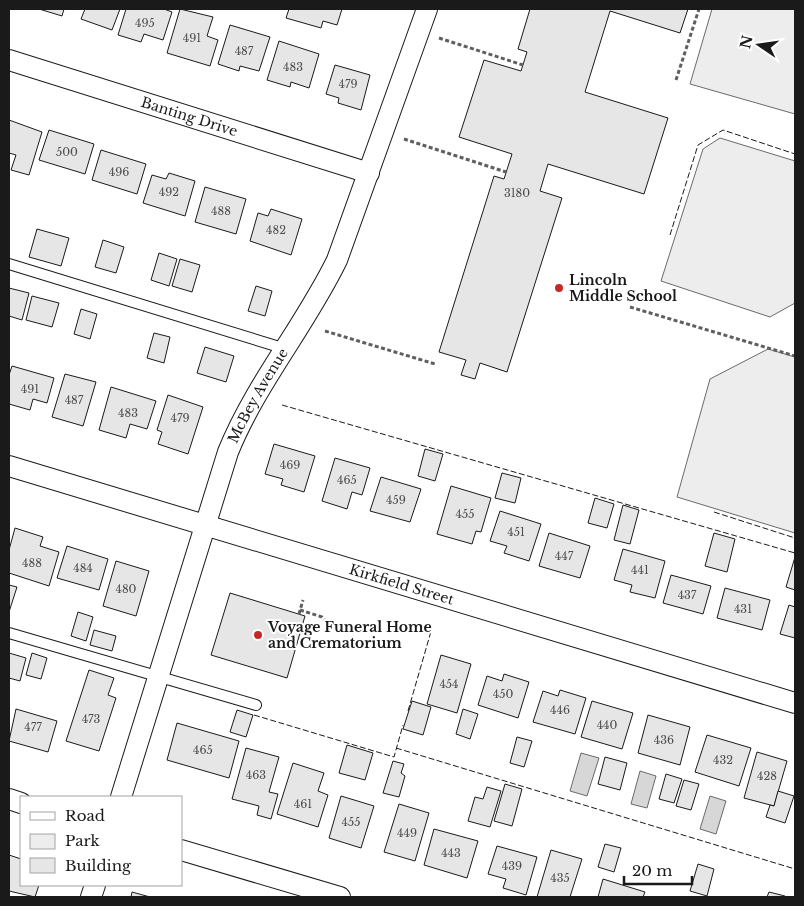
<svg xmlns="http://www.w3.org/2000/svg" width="804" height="906" font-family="'Libre Baskerville',serif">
  <rect width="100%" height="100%" fill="#fff"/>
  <g fill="#ededed" stroke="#6a6a6a">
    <polygon points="712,9 795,9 795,114 690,84"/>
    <polygon points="720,138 795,161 795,303 770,317 661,281 703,149"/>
    <polygon points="768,349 795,357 795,533 677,497 710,379"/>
  </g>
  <g fill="#d7d7d7" stroke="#6a6a6a">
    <polygon points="581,753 599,758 587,796 570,791"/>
    <polygon points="640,771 656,776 647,808 631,804"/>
    <polygon points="710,796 726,801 716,834 700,829"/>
  </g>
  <g fill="#e6e6e6" stroke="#1a1a1a">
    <polygon points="39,9 64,9 62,16"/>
    <polygon points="85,9 120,9 112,30 81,19"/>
    <polygon points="126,9 164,9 172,12 163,40 144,34 141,42 118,35"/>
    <polygon points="180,9 213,17 207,36 218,40 210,66 167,53"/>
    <polygon points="289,9 342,9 337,25 323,21 321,28 286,18"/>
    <polygon points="530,9 688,9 680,33 610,11 585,92 668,118 644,194 548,164 540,191 562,198 507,372 480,363 475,379 461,375 466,360 439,352 494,176 504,179 512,154 459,137 484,60 521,71 527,52 518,49"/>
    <polygon points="230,25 270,37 259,71 240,66 239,71 218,64"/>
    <polygon points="279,41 319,54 309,88 291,82 290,87 267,80"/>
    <polygon points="335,65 370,75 361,110 338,103 339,98 326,94"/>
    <polygon points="9,120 42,132 29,175 11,170 16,155 9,153"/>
    <polygon points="49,130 94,144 85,174 39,160"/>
    <polygon points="101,150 146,164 137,194 92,180"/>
    <polygon points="169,173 195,181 185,216 143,203 152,175 166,179"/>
    <polygon points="205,187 246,199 236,234 195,222"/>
    <polygon points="271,209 302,219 291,255 250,241 258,213 268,216"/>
    <polygon points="37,229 69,238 61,266 29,257"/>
    <polygon points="103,240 124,247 116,273 95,267"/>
    <polygon points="159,253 177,259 169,286 151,280"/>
    <polygon points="180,259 200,265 192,292 172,286"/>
    <polygon points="256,286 272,291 265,316 248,311"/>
    <polygon points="9,288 29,293 22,320 9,316"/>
    <polygon points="32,296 59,303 52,327 26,320"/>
    <polygon points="81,309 97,314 90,339 74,334"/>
    <polygon points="154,333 170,337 164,363 147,358"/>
    <polygon points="205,347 234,356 226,382 197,373"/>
    <polygon points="12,366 54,378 47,403 33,399 30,410 9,404 9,375"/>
    <polygon points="65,374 96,382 83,426 52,417"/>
    <polygon points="111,387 156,401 147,429 130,424 126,438 99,430"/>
    <polygon points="168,395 203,407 188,454 158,444 162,432 157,430"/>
    <polygon points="274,444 315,456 304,492 281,485 283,479 265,474"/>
    <polygon points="425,449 443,454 435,481 418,476"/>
    <polygon points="335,458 370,468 362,495 352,492 347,509 322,501"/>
    <polygon points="502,473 521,478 515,503 495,498"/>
    <polygon points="381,477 421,489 410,522 370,511"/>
    <polygon points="451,486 491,498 481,532 476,531 472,544 437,534"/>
    <polygon points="595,498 614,504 607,528 588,523"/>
    <polygon points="623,505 639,510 630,544 614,540"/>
    <polygon points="500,511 541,524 529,561 504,553 507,546 490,541"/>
    <polygon points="15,528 43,537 40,546 59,552 49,586 9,573 9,550"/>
    <polygon points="549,533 590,546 580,578 539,566"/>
    <polygon points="714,533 735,539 727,572 705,566"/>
    <polygon points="67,546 108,559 99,590 57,578"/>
    <polygon points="623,549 665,561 655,598 630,592 632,585 614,580"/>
    <polygon points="795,557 795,590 786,587"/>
    <polygon points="116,561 149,571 136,616 103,606"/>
    <polygon points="671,575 711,586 703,614 663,603"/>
    <polygon points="9,585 17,587 9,612"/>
    <polygon points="725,588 770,600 762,630 717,618"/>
    <polygon points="230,593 305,616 287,678 211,655"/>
    <polygon points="789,605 795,607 795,638 780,634"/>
    <polygon points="78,612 93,617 86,641 71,636"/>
    <polygon points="94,630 116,636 112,651 90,645"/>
    <polygon points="9,653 26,658 20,681 9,678"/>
    <polygon points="32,653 47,658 41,679 26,675"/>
    <polygon points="441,655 471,664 457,713 427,704"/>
    <polygon points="89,670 114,678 108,695 116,698 99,751 66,741"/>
    <polygon points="504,674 529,682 518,718 478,705 487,676 502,681"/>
    <polygon points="560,690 586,698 575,734 533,722 543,691 558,696"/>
    <polygon points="412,701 431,707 423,735 403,729"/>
    <polygon points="592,701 633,713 622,749 581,737"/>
    <polygon points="16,709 57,721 48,752 9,741"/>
    <polygon points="463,709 478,714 470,739 456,734"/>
    <polygon points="237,710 253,715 246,737 230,732"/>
    <polygon points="648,715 690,727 680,765 638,753"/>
    <polygon points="177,723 239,741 229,778 167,760"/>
    <polygon points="707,735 751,748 739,786 695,772"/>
    <polygon points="517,737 532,741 524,767 510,763"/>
    <polygon points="347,745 373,753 365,780 339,773"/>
    <polygon points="246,748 279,757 269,792 278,794 271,819 257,815 259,806 232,799"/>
    <polygon points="757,752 787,761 774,806 744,798"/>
    <polygon points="605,757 627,763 620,790 598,784"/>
    <polygon points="393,761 404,764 401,773 405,776 399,797 383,793"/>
    <polygon points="293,763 324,773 318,791 328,795 318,827 277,814"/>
    <polygon points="666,774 682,779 674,803 659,799"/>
    <polygon points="684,780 699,784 691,810 676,806"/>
    <polygon points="505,784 522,789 512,826 494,821"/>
    <polygon points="487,787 501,791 490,827 468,821 475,797 483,799"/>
    <polygon points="778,791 794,796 785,823 766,817 770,805 774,806"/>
    <polygon points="341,796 374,806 361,848 329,838"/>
    <polygon points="399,804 429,813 415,861 384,852"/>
    <polygon points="434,829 478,841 467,878 424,865"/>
    <polygon points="605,844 621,848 614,872 598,867"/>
    <polygon points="497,846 537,857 526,895 503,888 506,879 488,874"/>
    <polygon points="551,850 582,859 570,897 537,897"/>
    <polygon points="9,855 21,859 21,885 39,885 35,897 9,891"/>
    <polygon points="698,864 714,869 707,896 690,891"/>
    <polygon points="603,879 645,892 643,897 598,897"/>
    <polygon points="132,892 150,897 131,897"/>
    <polygon points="769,892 785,896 784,897 767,897"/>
  </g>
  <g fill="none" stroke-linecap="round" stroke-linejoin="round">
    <g stroke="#1a1a1a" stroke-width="12">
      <g id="lane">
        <polyline points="9,264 286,349"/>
        <polyline points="9,633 256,705"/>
      </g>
    </g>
    <g stroke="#1a1a1a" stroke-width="22">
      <g id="street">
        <path id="s1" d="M9,60l360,113"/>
        <path id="s2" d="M9,466l786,237"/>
        <path id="s3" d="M121,797l107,-345c28,-69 77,-126 109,-192l90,-251"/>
        <polyline points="9,799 21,803"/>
        <polyline points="181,850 340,897"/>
        <polyline points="91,897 95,885"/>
      </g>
    </g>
    <g stroke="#5f5f5f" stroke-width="3" stroke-dasharray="4 2.5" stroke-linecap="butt">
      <polyline points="439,38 523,65"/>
      <polyline points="676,80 699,9"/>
      <polyline points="404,139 506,172"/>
      <polyline points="630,307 795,356"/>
      <polyline points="325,331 435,364"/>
      <polyline points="300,610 322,617 330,627"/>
      <polyline points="299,614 303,600"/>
    </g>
    <use href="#lane" stroke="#fff" stroke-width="10"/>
    <use href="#street" stroke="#fff" stroke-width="20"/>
    <g stroke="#1a1a1a" stroke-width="1" stroke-dasharray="6 2.5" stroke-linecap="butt">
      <polyline points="670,235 698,145 723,130 795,154"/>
      <polyline points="282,405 795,553"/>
      <polyline points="714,512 795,538"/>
      <polyline points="408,711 432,628"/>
      <polyline points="254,715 394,757 403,725"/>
      <polyline points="396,748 795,869"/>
    </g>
  </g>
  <g fill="#c62828" stroke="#fff" stroke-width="2">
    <circle cx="559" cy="288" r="5"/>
    <circle cx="258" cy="635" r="5"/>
  </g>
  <g text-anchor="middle" stroke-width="4" stroke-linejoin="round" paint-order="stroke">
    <g font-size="11" fill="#4d4d4d">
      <text x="145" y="27">495</text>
      <text x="192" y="42">491</text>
      <text x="244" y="55">487</text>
      <text x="293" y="71">483</text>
      <text x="348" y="88">479</text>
      <text x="67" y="156">500</text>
      <text x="119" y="176">496</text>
      <text x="169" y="196">492</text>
      <text x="517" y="197">3180</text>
      <text x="221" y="215">488</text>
      <text x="276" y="234">482</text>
      <text x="30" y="393">491</text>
      <text x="74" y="404">487</text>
      <text x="128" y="417">483</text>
      <text x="180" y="422">479</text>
      <text x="290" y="469">469</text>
      <text x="347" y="484">465</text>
      <text x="396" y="504">459</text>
      <text x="465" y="518">455</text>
      <text x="516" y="536">451</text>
      <text x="564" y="560">447</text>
      <text x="32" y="567">488</text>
      <text x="83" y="572">484</text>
      <text x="640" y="574">441</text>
      <text x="126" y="593">480</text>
      <text x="687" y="599">437</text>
      <text x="743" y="613">431</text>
      <text x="449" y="688">454</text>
      <text x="503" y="698">450</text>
      <text x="560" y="714">446</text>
      <text x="91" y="723">473</text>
      <text x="607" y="729">440</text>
      <text x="33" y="731">477</text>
      <text x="664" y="744">436</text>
      <text x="203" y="754">465</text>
      <text x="723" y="764">432</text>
      <text x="256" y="779">463</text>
      <text x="767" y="780">428</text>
      <text x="303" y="808">461</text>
      <text x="351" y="826">455</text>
      <text x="407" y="837">449</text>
      <text x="451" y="857">443</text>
      <text x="512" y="870">439</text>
      <text x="560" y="882">435</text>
    </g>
    <g font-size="14" fill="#1a1a1a" stroke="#fff">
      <text dy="5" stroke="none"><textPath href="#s1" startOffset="189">Banting Drive</textPath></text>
      <text dy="5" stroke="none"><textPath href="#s3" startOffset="425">McBey Avenue</textPath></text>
      <text dy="5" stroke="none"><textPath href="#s2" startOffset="410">Kirkfield Street</textPath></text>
    </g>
    <g font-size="14" font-weight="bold" fill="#1a1a1a" stroke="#fff" text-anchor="start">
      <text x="569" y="285">Lincoln<tspan x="569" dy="16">Middle School</tspan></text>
      <text x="268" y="632">Voyage Funeral Home<tspan x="268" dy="16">and Crematorium</tspan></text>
    </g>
  </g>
  <rect width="804" height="906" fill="none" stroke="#1a1a1a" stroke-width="20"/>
  <rect x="20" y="796" width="162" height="90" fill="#ffffff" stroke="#a3a3a3"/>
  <rect x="30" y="812" width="25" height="8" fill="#ffffff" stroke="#a3a3a3"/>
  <text x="65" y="821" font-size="15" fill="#1a1a1a">Road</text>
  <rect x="30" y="834" width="25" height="15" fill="#ededed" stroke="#a3a3a3"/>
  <text x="65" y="846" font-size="15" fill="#1a1a1a">Park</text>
  <rect x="30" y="858" width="25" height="15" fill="#e6e6e6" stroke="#a3a3a3"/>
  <text x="65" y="871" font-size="15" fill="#1a1a1a">Building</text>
  <g transform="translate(759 45) rotate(283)" stroke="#ffffff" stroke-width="4" paint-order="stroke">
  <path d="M0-4L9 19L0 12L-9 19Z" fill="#1a1a1a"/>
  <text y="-8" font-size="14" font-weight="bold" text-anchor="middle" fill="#1a1a1a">N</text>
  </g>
  <path d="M624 876v8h68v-8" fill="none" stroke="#1a1a1a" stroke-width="2.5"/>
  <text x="632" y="876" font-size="15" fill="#1a1a1a" stroke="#ffffff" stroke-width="4" paint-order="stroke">20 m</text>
</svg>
